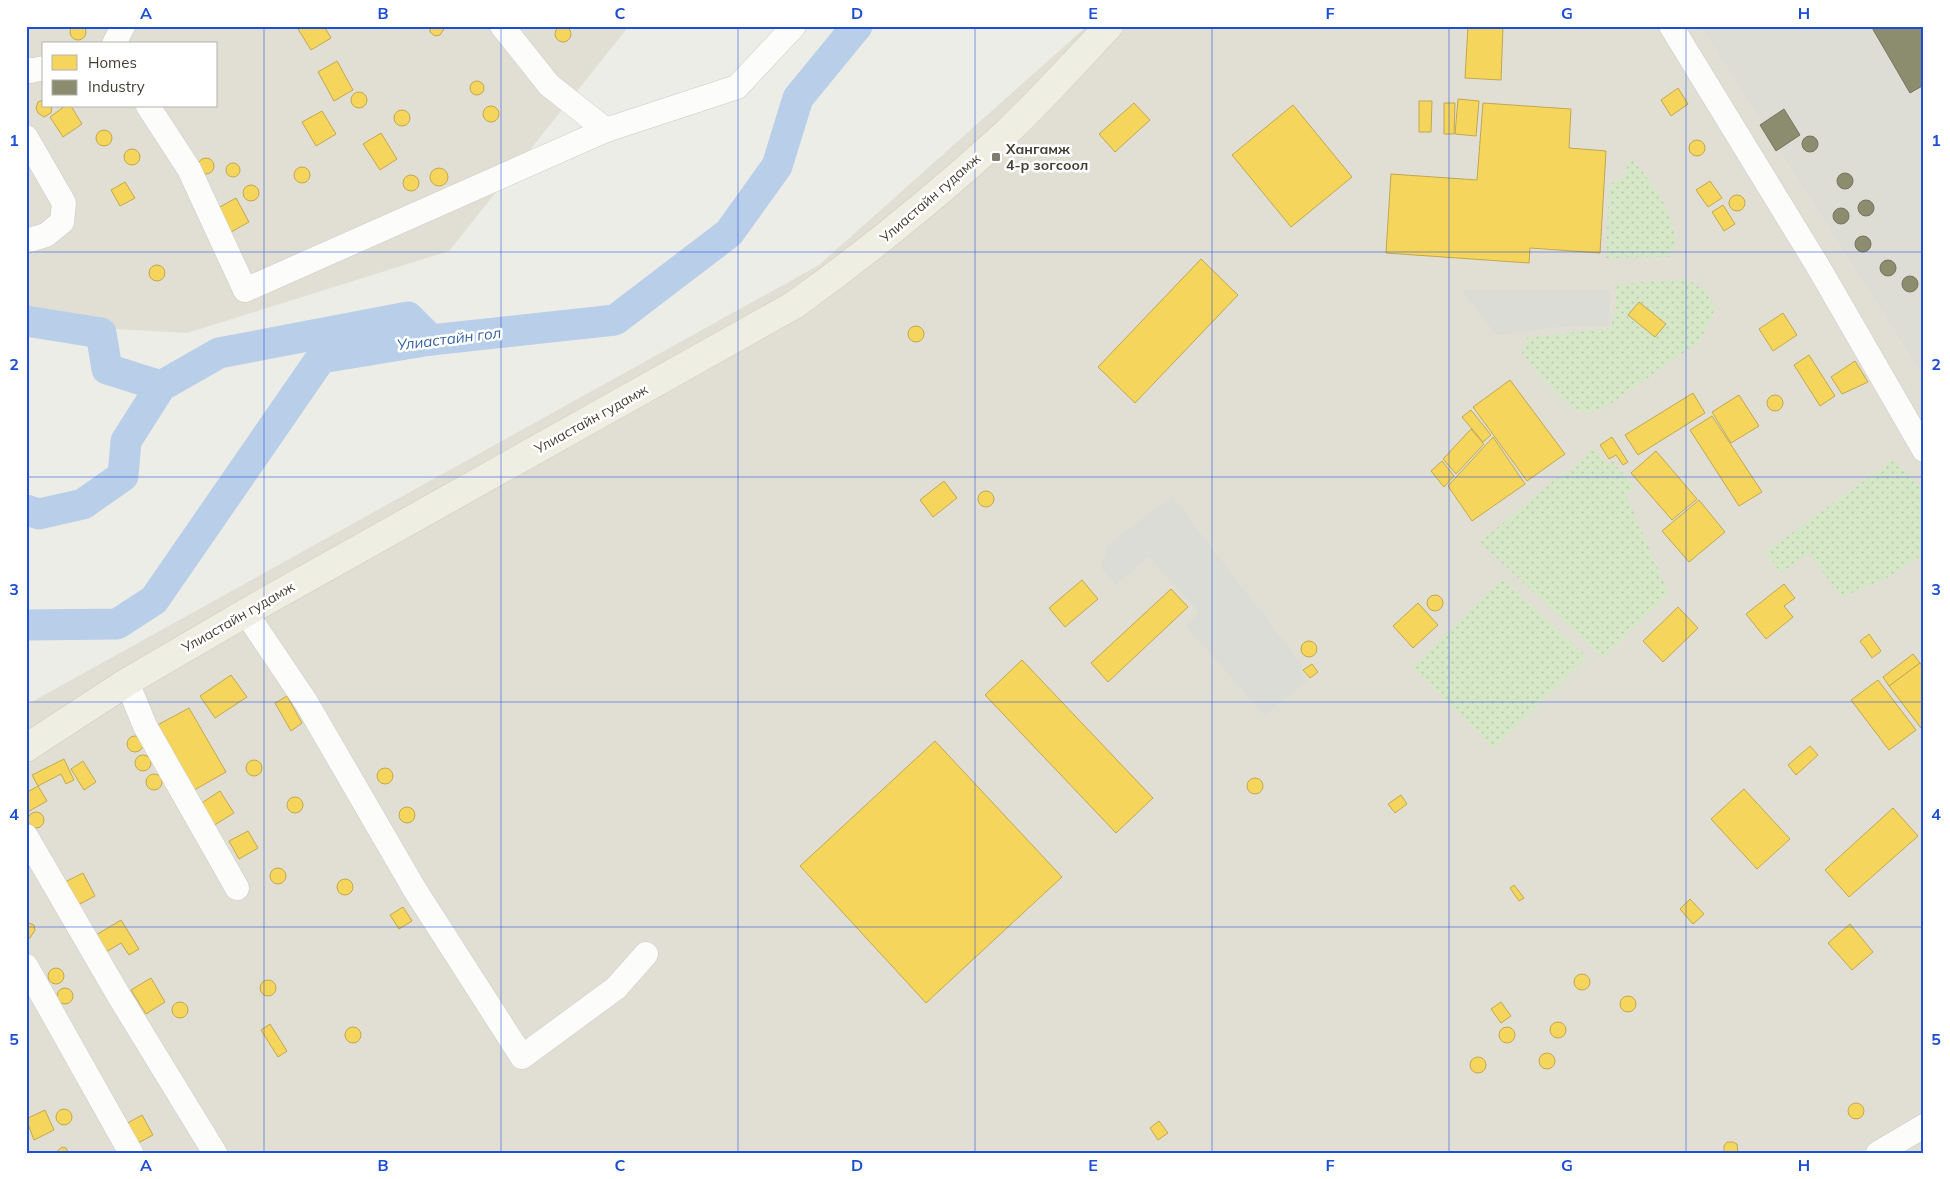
<svg xmlns="http://www.w3.org/2000/svg" width="1950" height="1179" font-family="Mulish,sans-serif">
  <defs>
    <pattern id="grass-dots" width="8" height="8" patternUnits="userSpaceOnUse" patternTransform="scale(1.25)"><rect width="8" height="8" fill="#d6e7c8"/><path d="M2 2h.1M6 6h.1" fill="none" stroke="#b9c7ac" stroke-width="1.8" stroke-linecap="round"/></pattern>
  </defs>
  <rect width="100%" height="100%" fill="#edede7"/>
  <g fill="#e1dfd4" fill-rule="evenodd">
    <path d="M26,26h603l-180,225 -262,82 -161,-9zM44,44h172v62h-172z"/>
    <polygon points="1087,26 1700,26 1924,378 1924,1153 26,1153 26,705 819,265"/>
  </g>
  <polygon fill="#dddcd5" points="1700,26 1924,26 1924,378"/>
  <g fill="url(#grass-dots)">
    <path d="M1630,157c25,28 39,48 47,85l-8,15 -63,1 3,-73 16,-10z"/>
    <polygon points="1687,279 1705,290 1715,308 1700,341 1608,406 1588,413 1574,409 1562,398 1532,367 1522,354 1526,338 1610,328 1615,313 1617,284"/>
    <polygon points="1594,448 1608,465 1613,461 1635,488 1626,495 1669,594 1603,658 1480,542 1555,479 1572,470"/>
    <polygon points="1893,460 1924,489 1924,554 1884,580 1841,597 1809,553 1781,573 1765,552"/>
    <polygon points="1502,579 1587,657 1494,749 1412,667"/>
  </g>
  <g fill="#dcdcd7">
    <polygon points="1611,290 1608,325 1568,326 1496,335 1462,291"/>
    <polygon points="1172,496 1303,666 1300,670 1307,681 1265,716 1186,626 1199,612 1149,557 1116,585 1100,567 1109,544"/>
  </g>
  <g fill="#f6d55c" stroke="#c0a850">
    <circle cx="78" cy="32" r="8"/>
    <circle cx="563" cy="34" r="8"/>
    <polygon points="302,26 324,26 331,38 311,50 298,29"/>
    <polygon points="430,26 443,26 444,29 440,35 435,36 430,32"/>
    <polygon points="1468,26 1503,26 1501,80 1465,78"/>
    <polygon points="337,61 353,90 334,101 318,72"/>
    <circle cx="477" cy="88" r="7"/>
    <polygon points="1678,88 1688,104 1671,116 1661,100"/>
    <circle cx="359" cy="100" r="8"/>
    <polygon points="1458,99 1479,101 1476,136 1455,134"/>
    <polygon points="43,100 44,106 52,107 51,113 44,117 38,113 36,108 38,102"/>
    <polygon points="1419,101 1432,101 1431,132 1419,132"/>
    <polygon points="1134,103 1150,120 1115,152 1099,134"/>
    <polygon points="1444,103 1455,103 1454,134 1444,134"/>
    <polygon points="1483,103 1571,109 1569,148 1606,151 1600,253 1530,248 1529,263 1386,253 1391,174 1477,180"/>
    <polygon points="1293,105 1352,177 1291,227 1232,155"/>
    <circle cx="491" cy="114" r="8"/>
    <polygon points="65,106 71,106 82,124 63,137 50,117"/>
    <circle cx="402" cy="118" r="8"/>
    <polygon points="322,111 336,134 316,146 302,122"/>
    <circle cx="104" cy="138" r="8"/>
    <polygon points="381,133 397,159 380,170 363,144"/>
    <circle cx="1697" cy="148" r="8"/>
    <circle cx="132" cy="157" r="8"/>
    <circle cx="206" cy="166" r="8"/>
    <circle cx="233" cy="170" r="7"/>
    <circle cx="302" cy="175" r="8"/>
    <circle cx="439" cy="177" r="9"/>
    <circle cx="411" cy="183" r="8"/>
    <polygon points="1710,181 1722,198 1708,207 1696,190"/>
    <polygon points="125,182 135,198 120,206 111,190"/>
    <circle cx="251" cy="193" r="8"/>
    <circle cx="1737" cy="203" r="8"/>
    <polygon points="236,198 249,222 231,232 218,208"/>
    <polygon points="1723,205 1735,224 1724,231 1712,212"/>
    <polygon points="1201,259 1238,295 1135,403 1098,367"/>
    <circle cx="157" cy="273" r="8"/>
    <polygon points="1639,302 1666,324 1655,337 1628,315"/>
    <polygon points="1783,313 1797,335 1773,351 1759,329"/>
    <circle cx="916" cy="334" r="8"/>
    <polygon points="1809,355 1835,396 1820,406 1794,365"/>
    <polygon points="1855,361 1868,382 1842,394 1831,377"/>
    <polygon points="1510,380 1565,454 1527,481 1473,407"/>
    <polygon points="1693,393 1705,413 1638,455 1625,435"/>
    <circle cx="1775" cy="403" r="8"/>
    <polygon points="1739,395 1759,426 1731,443 1712,412"/>
    <polygon points="1471,410 1491,435 1483,442 1462,417"/>
    <polygon points="1712,416 1762,492 1739,506 1690,430"/>
    <polygon points="1471,429 1484,444 1456,474 1443,459"/>
    <polygon points="1493,437 1525,484 1472,521 1448,486"/>
    <polygon points="1612,437 1628,462 1623,465 1616,455 1609,459 1600,445"/>
    <polygon points="1656,451 1697,499 1672,520 1631,473"/>
    <polygon points="1442,461 1454,476 1444,487 1431,471"/>
    <polygon points="944,481 957,498 933,517 920,500"/>
    <circle cx="986" cy="499" r="8"/>
    <polygon points="1699,500 1725,532 1689,562 1662,531"/>
    <polygon points="1082,580 1098,599 1065,627 1049,608"/>
    <polygon points="1784,584 1795,598 1784,606 1793,617 1766,639 1746,614"/>
    <polygon points="1171,589 1188,607 1108,682 1091,663"/>
    <circle cx="1435" cy="603" r="8"/>
    <polygon points="1418,603 1438,625 1413,648 1393,626"/>
    <polygon points="1678,607 1698,628 1663,662 1643,641"/>
    <polygon points="1869,634 1881,651 1872,658 1860,641"/>
    <circle cx="1309" cy="649" r="8"/>
    <polygon points="1913,654 1920,663 1889,686 1883,677"/>
    <polygon points="1022,660 1153,798 1116,833 985,695"/>
    <polygon points="1920,663 1924,668 1924,726 1921,728 1889,686"/>
    <polygon points="1312,664 1318,672 1310,678 1303,670"/>
    <polygon points="231,675 247,697 215,718 200,696"/>
    <polygon points="1878,680 1916,730 1889,750 1851,700"/>
    <polygon points="287,696 302,723 291,731 275,703"/>
    <polygon points="189,708 226,772 189,793 152,728"/>
    <circle cx="135" cy="744" r="8"/>
    <polygon points="935,741 1062,877 926,1003 800,866"/>
    <polygon points="1810,746 1818,755 1796,775 1788,765"/>
    <circle cx="143" cy="763" r="8"/>
    <polygon points="64,759 74,780 66,784 61,774 38,786 32,775"/>
    <circle cx="254" cy="768" r="8"/>
    <polygon points="83,761 96,782 84,790 71,769"/>
    <circle cx="385" cy="776" r="8"/>
    <circle cx="154" cy="782" r="8"/>
    <circle cx="1255" cy="786" r="8"/>
    <polygon points="38,786 47,801 26,813 26,793"/>
    <polygon points="1744,789 1790,839 1757,869 1711,819"/>
    <polygon points="220,791 234,813 213,826 200,804"/>
    <polygon points="1401,795 1407,804 1395,813 1388,804"/>
    <circle cx="295" cy="805" r="8"/>
    <circle cx="407" cy="815" r="8"/>
    <polygon points="1893,808 1918,836 1849,897 1825,870"/>
    <circle cx="36" cy="820" r="8"/>
    <polygon points="248,831 258,848 239,859 229,841"/>
    <circle cx="278" cy="876" r="8"/>
    <polygon points="83,873 95,896 76,906 63,883"/>
    <circle cx="345" cy="887" r="8"/>
    <polygon points="1514,885 1524,898 1519,901 1510,888"/>
    <polygon points="1690,899 1704,914 1693,924 1680,909"/>
    <polygon points="403,907 412,921 399,929 390,915"/>
    <polygon points="121,920 139,949 129,955 121,943 106,952 96,935"/>
    <polygon points="26,922 34,925 35,930 30,938 26,938"/>
    <polygon points="1850,924 1873,952 1852,970 1828,943"/>
    <circle cx="56" cy="976" r="8"/>
    <circle cx="1582" cy="982" r="8"/>
    <polygon points="151,978 165,1002 146,1014 131,990"/>
    <circle cx="268" cy="988" r="8"/>
    <circle cx="65" cy="996" r="8"/>
    <circle cx="1628" cy="1004" r="8"/>
    <polygon points="1501,1002 1511,1016 1501,1023 1491,1009"/>
    <circle cx="180" cy="1010" r="8"/>
    <circle cx="1558" cy="1030" r="8"/>
    <polygon points="270,1024 287,1051 278,1057 261,1030"/>
    <circle cx="353" cy="1035" r="8"/>
    <circle cx="1507" cy="1035" r="8"/>
    <circle cx="1547" cy="1061" r="8"/>
    <circle cx="1478" cy="1065" r="8"/>
    <circle cx="1856" cy="1111" r="8"/>
    <circle cx="64" cy="1117" r="8"/>
    <polygon points="45,1110 54,1130 34,1140 26,1119"/>
    <polygon points="142,1115 153,1135 136,1144 126,1124"/>
    <polygon points="1159,1121 1168,1133 1158,1140 1150,1128"/>
    <polygon points="1727,1142 1733,1142 1737,1144 1738,1153 1724,1153 1724,1146"/>
    <polygon points="62,1147 66,1148 69,1153 55,1153"/>
  </g>
  <g fill="#8c8c6e" stroke="#76755d">
    <polygon points="1871,26 1924,26 1924,85 1910,93"/>
    <polygon points="1784,109 1800,135 1776,151 1760,125"/>
    <circle cx="1810" cy="144" r="8"/>
    <circle cx="1845" cy="181" r="8"/>
    <circle cx="1866" cy="208" r="8"/>
    <circle cx="1841" cy="216" r="8"/>
    <circle cx="1863" cy="244" r="8"/>
    <circle cx="1888" cy="268" r="8"/>
    <circle cx="1910" cy="284" r="8"/>
  </g>
  <g fill="none" stroke-linecap="round" stroke-linejoin="round">
    <g stroke="#b9cee9" stroke-width="31">
      <polyline points="26,321 101,333 107,369 161,386"/>
      <polyline points="26,510 39,514 83,504 123,476 126,441 161,386 219,353 408,317 431,340"/>
      <polyline points="26,625 117,624 154,600 321,358 431,340 615,320 729,233 777,166 798,98 857,26"/>
    </g>
    <g stroke="#cbcac5" stroke-width="25">
      <g id="minor">
        <polyline points="502,26 549,85 606,130"/>
        <polyline points="1671,26 1819,268 1924,450"/>
        <polyline points="114,44 123,26"/>
        <polyline points="26,69 30,71 44,68"/>
        <polyline points="148,106 189,169 245,290 606,130 737,87 794,26"/>
        <polyline points="26,137 64,203 62,222 46,235 26,241"/>
        <polyline points="246,613 306,702 415,890 522,1057 616,988 646,954"/>
        <polyline points="127,682 145,726 237,888"/>
        <polyline points="26,836 119,996 215,1153"/>
        <polyline points="26,966 131,1153"/>
        <polyline points="1878,1153 1924,1126"/>
      </g>
    </g>
    <g stroke="#cecbb6" stroke-width="29">
      <path id="major" d="M26,748l101,-66 125,-73 542,-304c74,-53 145,-111 212,-172 36,-34 69,-71 103,-107"/>
    </g>
    <use href="#minor" stroke="#fcfcfb" stroke-width="24"/>
    <use href="#major" stroke="#efeee3" stroke-width="28"/>
  </g>
  <path fill="none" stroke="#1d4ed8" stroke-width="1" stroke-opacity="0.55" d="M264,26v1127M501,26v1127M738,26v1127M975,26v1127M1212,26v1127M1449,26v1127M1686,26v1127M26,252h1898M26,477h1898M26,702h1898M26,927h1898"/>
  <rect fill="#7e7c73" stroke="#fff" stroke-width="2" x="991" y="152" width="10" height="10" rx="2.5"/>
  <g text-anchor="middle" stroke-width="5" stroke-linejoin="round" paint-order="stroke">
    <g font-size="14" font-weight="bold" fill="#423f34" stroke="#fff" text-anchor="start">
      <text x="1006" y="154">Хангамж<tspan x="1006" dy="16">4-р зогсоол</tspan></text>
    </g>
    <g font-size="14" fill="#423f34" stroke="#fff">
      <text transform="translate(930 198) rotate(-41)" y="5">Улиастайн гудамж</text>
      <text transform="translate(591 419) rotate(-29)" y="5">Улиастайн гудамж</text>
      <text transform="translate(238 617) rotate(-30)" y="5">Улиастайн гудамж</text>
    </g>
    <g font-size="15" font-style="italic" fill="#3664a5" stroke="#fff">
      <text transform="translate(449 339) rotate(-7)" y="5">Улиастайн гол</text>
    </g>
  </g>
  <rect width="1950" height="1179" fill="none" stroke="#ffffff" stroke-width="55"/>
  <rect x="42" y="42" width="175" height="65" fill="#ffffff" stroke="#b3b2ae"/>
  <rect x="52" y="55" width="25" height="15" fill="#f6d55c" stroke="#b3b2ae"/>
  <text x="88" y="68" font-size="15" fill="#423f34">Homes</text>
  <rect x="52" y="80" width="25" height="15" fill="#8c8c6e" stroke="#b3b2ae"/>
  <text x="88" y="92" font-size="15" fill="#423f34">Industry</text>
  <rect x="28" y="28" width="1894" height="1124" fill="none" stroke="#1d4ed8" stroke-width="2"/>
  <g font-size="16" text-anchor="middle" font-weight="bold" fill="#1d4ed8">
    <text x="146" y="19">A</text>
    <text x="383" y="19">B</text>
    <text x="620" y="19">C</text>
    <text x="857" y="19">D</text>
    <text x="1093" y="19">E</text>
    <text x="1330" y="19">F</text>
    <text x="1567" y="19">G</text>
    <text x="1804" y="19">H</text>
    <text x="14" y="146">1</text>
    <text x="1936" y="146">1</text>
    <text x="14" y="370">2</text>
    <text x="1936" y="370">2</text>
    <text x="14" y="595">3</text>
    <text x="1936" y="595">3</text>
    <text x="14" y="820">4</text>
    <text x="1936" y="820">4</text>
    <text x="14" y="1045">5</text>
    <text x="1936" y="1045">5</text>
    <text x="146" y="1171">A</text>
    <text x="383" y="1171">B</text>
    <text x="620" y="1171">C</text>
    <text x="857" y="1171">D</text>
    <text x="1093" y="1171">E</text>
    <text x="1330" y="1171">F</text>
    <text x="1567" y="1171">G</text>
    <text x="1804" y="1171">H</text>
  </g>
</svg>
